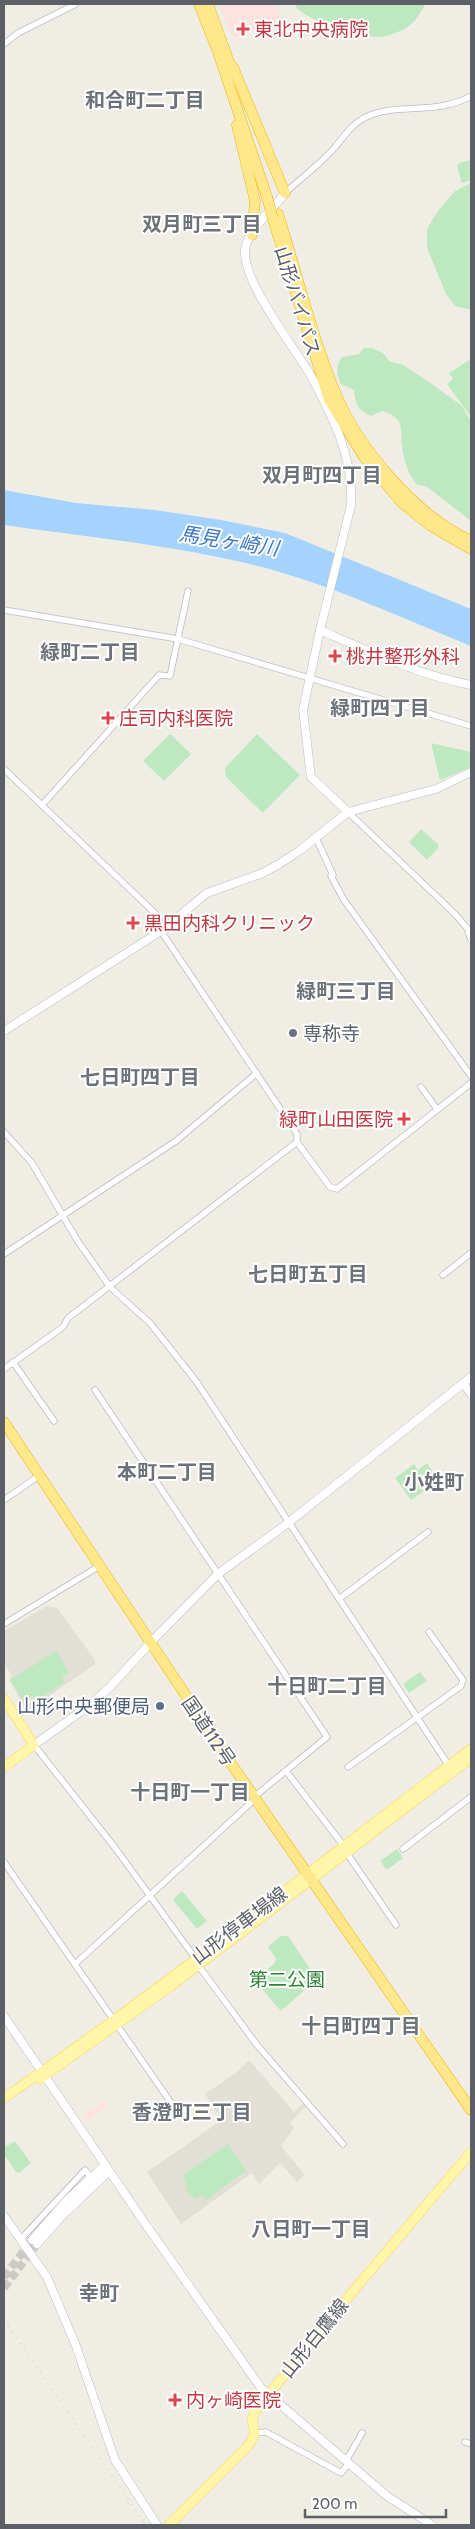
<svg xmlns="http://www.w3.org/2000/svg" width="475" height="2529" font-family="Cabin,'Noto Sans JP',sans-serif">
  <rect width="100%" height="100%" fill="#f0eee4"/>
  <g fill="#e2e0d4">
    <polygon points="47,1606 57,1608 95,1660 95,1664 29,1710 26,1710 9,1679 12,1676 4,1663 4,1631"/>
    <polygon points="249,2060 294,2112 304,2103 306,2106 290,2123 294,2128 281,2146 305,2175 297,2182 280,2163 259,2184 252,2173 181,2224 147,2172 222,2120 205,2094 237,2072"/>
  </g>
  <g fill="#fde3df">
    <polygon points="218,4 276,4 282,19 234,39"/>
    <polygon points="105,2100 108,2105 85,2122 82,2117"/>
  </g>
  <g fill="#bee9c0">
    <path d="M295,4h130c-6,12 -12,22 -25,27 -6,3 -16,6 -22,6 -17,0 -78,-17 -83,-33z"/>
    <polygon points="471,160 471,180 462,183 457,166 459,163"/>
    <polygon points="471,183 471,310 455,306 446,294 427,248 427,229 438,211 455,191"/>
    <path d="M364,348h8l11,5 6,8 14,4 23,15 35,25 10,16v100l-45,-35 -9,-1c-9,-11 -14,-26 -15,-40 -2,-19 3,-26 -19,-34l-12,5c-12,-5 -17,-13 -17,-26l-13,-6c-5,-11 -6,-17 1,-27l17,-3z"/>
    <polygon points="471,359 471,417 447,384 453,379 449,373"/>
    <polygon points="170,734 191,754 164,781 143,761"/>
    <polygon points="257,734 300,775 263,813 226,777 225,768"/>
    <polygon points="431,743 471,752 471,767 440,780"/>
    <polygon points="421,829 438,844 438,848 427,860 409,842"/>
    <polygon points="427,1463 439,1481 411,1500 395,1478 414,1464 418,1470"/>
    <polygon points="56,1651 69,1673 62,1677 65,1682 36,1701 32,1696 24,1702 10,1680"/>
    <polygon points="420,1672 427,1681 409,1693 403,1684"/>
    <polygon points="397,1849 403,1858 387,1870 380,1861"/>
    <polygon points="182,1891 207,1921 197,1929 173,1900"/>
    <polygon points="281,1936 288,1936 317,1979 281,2011 254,1980 275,1963 276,1958 268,1947"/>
    <polygon points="15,2141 31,2163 19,2173 16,2172 4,2154 4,2148"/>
    <polygon points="228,2144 246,2171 206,2200 202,2195 196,2199 188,2193 183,2175"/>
  </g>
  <path fill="#a4d3ff" d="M4,490l72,13 79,7 66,10 64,13 186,76v37c-65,-26 -130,-57 -198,-76 -88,-24 -179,-32 -269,-45z"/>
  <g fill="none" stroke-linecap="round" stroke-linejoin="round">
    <g stroke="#cbcac4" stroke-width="8" stroke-dasharray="8 4" stroke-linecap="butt">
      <polyline points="4,2277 32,2240"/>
      <polyline points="4,2288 37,2244"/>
    </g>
    <g stroke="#b9bbc1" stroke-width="7">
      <g id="street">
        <polyline points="4,44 18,33 76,4"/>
        <path d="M285,193c16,-15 37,-30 51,-47 9,-11 17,-23 30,-29 31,-15 69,-1 105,-21"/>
        <polyline points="4,610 178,639 471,726"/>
        <polyline points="4,769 159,917 161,931 297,1134 297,1142"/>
        <polyline points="42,805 159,675 170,676 188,591"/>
        <polyline points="348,812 455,914 467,928 471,940"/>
        <polyline points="316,838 333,875"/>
        <polyline points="331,876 344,900 471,1076"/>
        <polyline points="421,1087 437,1109"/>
        <polyline points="4,1132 32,1163 77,1240 110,1287 150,1323 196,1381 449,1766"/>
        <polyline points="4,1254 176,1141 257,1073"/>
        <polyline points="443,1275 471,1253"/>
        <polyline points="13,1362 54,1421"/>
        <polyline points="4,1369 63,1327 68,1318 297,1142 330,1187 337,1189 471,1083"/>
        <polyline points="95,1390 327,1737 254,1797"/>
        <polyline points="4,1500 40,1475"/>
        <polyline points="339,1599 428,1532"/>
        <polyline points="4,1624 101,1565"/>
        <polyline points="34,1745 116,1849 195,1958"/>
        <polyline points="348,1767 461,1686 463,1680 429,1632"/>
        <polyline points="286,1771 343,1845"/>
        <polyline points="403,1849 471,1797"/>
        <polyline points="346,1852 396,1925"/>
        <polyline points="4,1862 176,2110"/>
        <polyline points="75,1964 256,1798"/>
        <polyline points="198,1965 257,2045 343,2144"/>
        <polyline points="21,2239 85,2170 91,2178"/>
        <polyline points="255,2433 266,2432 341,2473 349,2463"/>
        <polyline points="465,2442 471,2444"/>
        <polyline points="346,2461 362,2433"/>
      </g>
    </g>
    <g stroke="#b9bdc3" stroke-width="9">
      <g id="secondary">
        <path d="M285,193c-12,16 -32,32 -39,52 -10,30 50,104 65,131 22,41 43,82 40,129l-31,125 -17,80 8,67 37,35"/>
        <path d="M320,630c48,21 99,45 151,55"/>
        <polyline points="4,1031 161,931 207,893 263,873 279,864 299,851 348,812 436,789 471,772"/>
        <polyline points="463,1383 471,1394"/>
        <polyline points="34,1745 90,1705 109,1688 151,1642 218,1574 288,1523 471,1377"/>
        <polyline points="4,2016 144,2222 261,2388 387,2496 432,2525"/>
        <polyline points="4,2216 47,2277 76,2346 115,2460 157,2525"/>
        <polyline points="32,2240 65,2202 105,2165"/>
        <polyline points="37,2244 62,2216 109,2171"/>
      </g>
    </g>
    <g stroke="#fdd54f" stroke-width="10">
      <g id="primary">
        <polyline points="4,1699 34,1745 4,1767"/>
        <polyline points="40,2079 175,1983 471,1758"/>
        <path d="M4,2098c160,-110 312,-232 467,-349"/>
        <polyline points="169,2525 249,2445 255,2433 252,2420 256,2410 328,2321 471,2152"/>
      </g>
    </g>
    <g stroke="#f3b400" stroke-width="11">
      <g id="highway">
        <polyline points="199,4 218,52 267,197"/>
        <polyline points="208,4 233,73"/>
        <polyline points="233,67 285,193"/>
        <polyline points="237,125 255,201 252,235"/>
        <path d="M278,214c19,59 33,120 57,178 23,56 80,123 136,149"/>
        <polyline points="273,219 329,400 364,457 401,502 431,526 471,549"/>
        <polyline points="4,1422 232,1765 471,2110"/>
      </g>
    </g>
    <use href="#street" stroke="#fff" stroke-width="5.5"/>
    <use href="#secondary" stroke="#fff" stroke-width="8"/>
    <use href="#primary" stroke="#fff6a9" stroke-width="9"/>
    <use href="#highway" stroke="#ffe88b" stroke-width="10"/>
    <polyline stroke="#b7b8b9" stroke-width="1" stroke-dasharray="1 6" stroke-linecap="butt" points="4,2320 146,2525"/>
    <g stroke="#f3b400" stroke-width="11" stroke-linecap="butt">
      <polyline id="highway-bridge" points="267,197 273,219"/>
    </g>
    <use href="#highway-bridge" stroke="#ffe88b" stroke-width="10"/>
  </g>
  <g fill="#e0444e" stroke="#fff" stroke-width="2">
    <path d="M240.5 21.5h5v5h5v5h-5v5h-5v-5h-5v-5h5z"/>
    <path d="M332.5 648.5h5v5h5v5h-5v5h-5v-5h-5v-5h5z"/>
    <path d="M105.5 710.5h5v5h5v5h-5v5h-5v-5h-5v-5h5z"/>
    <path d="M130.5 915.5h5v5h5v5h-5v5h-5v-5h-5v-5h5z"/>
    <path d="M401.5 1111.5h5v5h5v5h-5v5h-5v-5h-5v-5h5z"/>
    <path d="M172.5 2392.5h5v5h5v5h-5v5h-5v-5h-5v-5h5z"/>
  </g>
  <circle fill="#6b7280" stroke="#fff" stroke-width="2" cx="293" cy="1033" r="5"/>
  <circle fill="#5c6f8a" stroke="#fff" stroke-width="2" cx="160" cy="1706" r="5"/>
  <g text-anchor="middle" stroke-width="4" stroke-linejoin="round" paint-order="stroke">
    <g font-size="19" fill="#be3a42" stroke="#fff" text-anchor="start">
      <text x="254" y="36">東北中央病院</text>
      <text x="346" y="663">桃井整形外科</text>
      <text x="119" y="725">庄司内科医院</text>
      <text x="144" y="930">黒田内科クリニック</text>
      <text x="393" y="1126" text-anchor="end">緑町山田医院</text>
      <text x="186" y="2407">内ヶ崎医院</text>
    </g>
    <g font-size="19" fill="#5c6066" stroke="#fff">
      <text transform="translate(298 301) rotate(73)" y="7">山形バイパス</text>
      <text transform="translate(209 1731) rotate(56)" y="7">国道112号</text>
      <text transform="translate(239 1925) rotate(-37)" y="7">山形停車場線</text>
      <text transform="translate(314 2338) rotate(-51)" y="7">山形白鷹線</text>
    </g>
    <g font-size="19" fill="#5b616d" stroke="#fff" text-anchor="start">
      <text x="303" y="1040">専称寺</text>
    </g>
    <g font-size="19" fill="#4e5e75" stroke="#fff" text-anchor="end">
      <text x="150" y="1713">山形中央郵便局</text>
    </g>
    <g font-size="19" fill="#2d8335" stroke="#fff">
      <text x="287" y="1986">第二公園</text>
    </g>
    <g font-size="20" font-weight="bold" fill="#6c7278" stroke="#fff">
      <text x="145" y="107">和合町二丁目</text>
      <text x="202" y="231">双月町三丁目</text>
      <text x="322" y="482">双月町四丁目</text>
      <text x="90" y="659">緑町二丁目</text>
      <text x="380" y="715">緑町四丁目</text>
      <text x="346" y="998">緑町三丁目</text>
      <text x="140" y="1084">七日町四丁目</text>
      <text x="308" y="1281">七日町五丁目</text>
      <text x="167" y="1479">本町二丁目</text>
      <text x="434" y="1489">小姓町</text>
      <text x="327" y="1693">十日町二丁目</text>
      <text x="190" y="1799">十日町一丁目</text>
      <text x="361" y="2033">十日町四丁目</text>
      <text x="192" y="2119">香澄町三丁目</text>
      <text x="311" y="2236">八日町一丁目</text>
      <text x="99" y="2300">幸町</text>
    </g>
    <g font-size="20" font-style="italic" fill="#3a76c4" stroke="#fff">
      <text transform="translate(229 541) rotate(9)" y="7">馬見ヶ崎川</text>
    </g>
  </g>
  <rect width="475" height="2529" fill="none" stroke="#5c6066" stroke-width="10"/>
  <path d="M305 2509v8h141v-8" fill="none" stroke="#5c6066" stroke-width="2.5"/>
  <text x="312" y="2509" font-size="15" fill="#5c6066" stroke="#ffffff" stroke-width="4" paint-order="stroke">200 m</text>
</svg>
